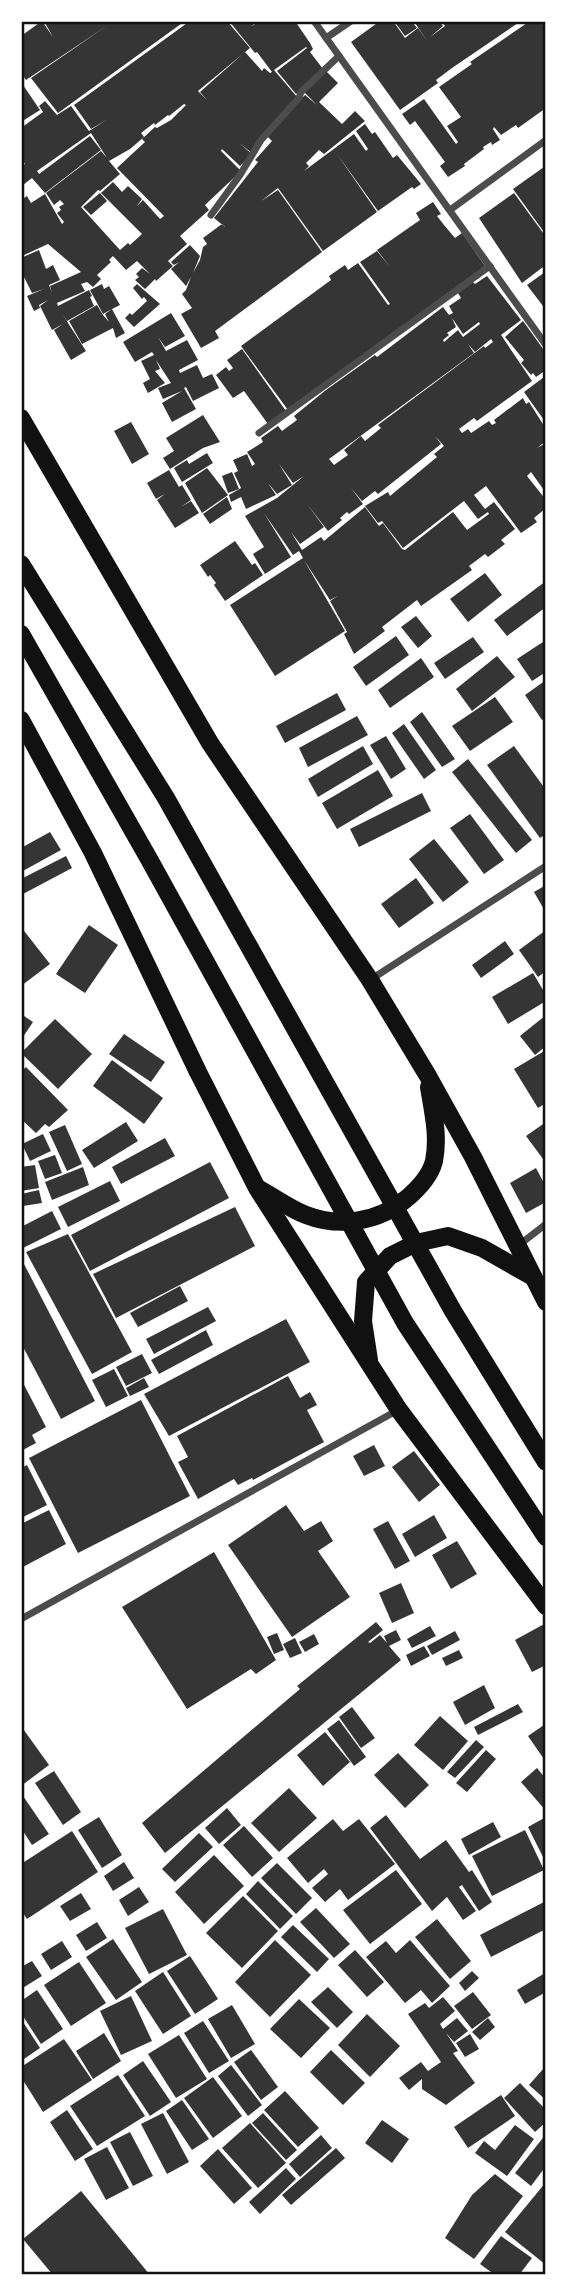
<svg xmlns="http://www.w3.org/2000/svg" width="567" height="2296" font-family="Barlow,sans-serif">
  <rect width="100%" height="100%" fill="#fff"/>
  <g fill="#353535" fill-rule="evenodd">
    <polygon points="42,21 53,37 44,21 112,21 110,24 115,21 185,21 58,113 31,78 108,25 26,80 21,73 21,36"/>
    <path d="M190,21h37l23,27 -52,43 9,9 -7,-8 45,-40 17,19 2,-3 6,5 2,-1 -15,-20 -2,1 -26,-32h28l-5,5 7,-5h36l15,22 3,6 -3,3 13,17 -27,25 -19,-23 30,-23 -1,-1 -32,23 24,28 -46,55 -13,-10 13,11 -12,12 -18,-17 -1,2 20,20 -36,34 4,5 -29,26 7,8 -19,17 5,5 -17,15 -1,-2 -10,10 -10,-9 4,-3 -3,-3 6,-6 8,6 -13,-13 -11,9 -13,-14 -4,4 2,2 -14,13 4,4 -8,8 -6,-5 -6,2 4,7 -28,12 1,3 31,-16 3,6 -2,1 4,9 -27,15 -6,-9 25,39 -15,9 -17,-30 9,-6 -11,6 -12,-24 8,-6 -9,5 1,3 -6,3 -7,-15 17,-7 -12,4 -9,-18 -2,1v-18l18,-8 7,19 7,-4 7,15 -11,5 3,8 -2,-7 31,-14 -33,-28 -26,12 -1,-56 6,-4 4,7 14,-9 17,30 2,-2 -7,-9 4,-3 -2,-3 5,-3 -4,-4 -6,5 -8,-12 55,-42 6,7 -16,-25 -54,38 2,3 51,-38 11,14 -56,43 -13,-15 -9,7 -2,-2v-16l4,-3 -4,-6v-30l22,-16 -4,-6 6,-5 12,14 14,-9 18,25 19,-12 -17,10 -17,-24zM184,104l2,1 -15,15 -14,8 -2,-1 -13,12 3,3 -28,26 47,48 -4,3 -17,-19 -6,6 5,-7 -14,-13 -6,6 -9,-10 -12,11 41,41 -12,11 -2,-2 -8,7 -39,-43 17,-17 2,1 20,-17 -11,-13 21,-12 14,-12 -3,-4 13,-10 1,2 13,-10 1,1z"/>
    <polygon points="380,21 393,21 405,38 418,28 428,42 415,23 418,21 439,21 443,26 430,37 445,26 441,21 521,21 452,68 436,80 438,83 400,110 351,42"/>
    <polygon points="394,21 416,21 413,23 417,28 405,36"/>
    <polygon points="530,21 546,21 546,108 518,128 516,125 501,135 494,127 493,129 500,140 492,145 491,142 483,147 484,149 464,164 465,166 448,177 440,166 445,162 415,121 410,125 402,114 424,99 456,144 458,142 447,126 461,117 439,87 472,64 470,62"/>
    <polygon points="326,71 338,83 319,102 342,124 355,111 365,121 324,154 319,150 306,163 309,166 304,171 354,134 366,151 368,149 356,131 365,124 372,134 375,132 393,158 397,155 421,184 414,189 412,187 378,211 337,154 377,212 323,251 278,188 261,201 278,190 322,252 215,331 219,338 201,348 181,314 192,308 182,294 186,290 191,277 186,286 171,269 179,262 174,265 171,262 190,245 200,256 193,273 200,260 203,247 207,244 203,238 222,224 225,227 214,218 258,162 255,160 272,141 266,135 305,95 317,105 304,92"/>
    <polygon points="21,82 40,110 21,122"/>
    <polygon points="544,167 546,169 546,235 513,189"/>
    <polygon points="100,193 107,201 91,215 83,207"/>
    <polygon points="514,193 546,237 546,310 527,285 545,272 543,267 522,283 479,218"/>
    <polygon points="433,202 441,214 437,216 444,225 455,238 462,233 485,266 288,410 241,346 331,280 329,276 345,265 348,270 358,263 388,305 390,304 360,262 377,251 390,267 377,250 420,220 416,213"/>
    <path d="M487,276l34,44 -20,15 31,46 -55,40 -3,-3 -15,11 3,4 6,-4 3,4 18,-12 3,4 4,-2 -2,-3 29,-22 3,6 3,-2 17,27v12l-9,7 9,-5v50l-15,-21 -4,4 19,24v8l-12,10 3,4 -16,11 -35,-47 -12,9 11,14 9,-7 21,27 -14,11 4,4 -17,13 -3,-3 -16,12 3,4 -51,36 -4,-6 -35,27 3,4 -31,23 -10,-20 3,-2 -17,-31 8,-5 -8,4 -26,-40 41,71 -70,45 -45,-71 73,-47 -4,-7 -6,4 -29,-42 27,44 -26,17 -12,-20 11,-7 -19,-31 32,-18 27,-22 -11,7 -14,-19 13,21 -15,9 -9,-11 8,12 -30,14 -5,-12 -10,5 -1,-3 -1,-4 12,-7 -7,-15 4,-2 -5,-11 14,-6 5,12 3,-2 -8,-12 16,-10 -2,-4 17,-12 4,5 15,-11 -3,-4 32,-26 49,-35 2,2 66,-50 6,8 4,-2 -4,-7 12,-8 -3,-5 15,-11 2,2zM452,318l11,16 16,-12 1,2 -17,13 -5,-7 -14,12 -1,-2 6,-5 -2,-2 9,-6zM491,339l2,3 -8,6 -1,-2 -106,79 3,3 -16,13 -4,-5 -17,14 4,5 -14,10 -5,-6 145,-106 -6,-9 7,8zM435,436l9,10 -10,8 3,3 -47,39 -2,-4 -23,14 13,17 4,-2 21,27 61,-47 14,18 10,-7 1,2 -22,16 -14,-18 -48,38 -3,-1 -19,-26 -4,3 -14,-19 -41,34 -3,-4 -19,13 -11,-18 9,12 24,-17 -17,-23 21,27 14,-11 -2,-2 7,-6 2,2 14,-10 -12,-16 11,13 13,-10 3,3 63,-50z"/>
    <polygon points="102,284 104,289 109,286 120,305 112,309 125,333 116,338 113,328 82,344 69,321 97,305 103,315 109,322 105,314 112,309 103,314 90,290"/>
    <polygon points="137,284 160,304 134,327 125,318 130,313 132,315 147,301 144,297 142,299 133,288"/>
    <polygon points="171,313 185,336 165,347 158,337 166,351 187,340 198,360 179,370 180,373 197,365 203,378 212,374 219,388 193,401 186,387 184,388 196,409 172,422 162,403 182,391 163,399 158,388 171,383 156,360 160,369 155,371 165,383 148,393 143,383 150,379 141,361 154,355 152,352 135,362 123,342"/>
    <polygon points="523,321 546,353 546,370 536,377 533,373 531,375 521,363 524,360 505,337"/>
    <polygon points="242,349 286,411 268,424 244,391 233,398 216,375 226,367 229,371 233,368 227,360"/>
    <polygon points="546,372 546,423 524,392 544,377 543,375"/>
    <polygon points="203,415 220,442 203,448 170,469 163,458 174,451 166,438"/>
    <polygon points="131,422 149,454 132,464 114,431"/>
    <polygon points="207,453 213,463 182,482 174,468 187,460 189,464"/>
    <polygon points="207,468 228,495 202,513 185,483"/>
    <polygon points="169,470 179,487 182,485 191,500 181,507 191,501 199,513 175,528 157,500 165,494 156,499 147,483"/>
    <polygon points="232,472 239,489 228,493 222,476"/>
    <polygon points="227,497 232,509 210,524 203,514"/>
    <polygon points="235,541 252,565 255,563 263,575 225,601 214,585 216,583 210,575 208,577 200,565"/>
    <polygon points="485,573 502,595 468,622 450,599"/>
    <polygon points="546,581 546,607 507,636 494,620"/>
    <polygon points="416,616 432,636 418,648 401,627"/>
    <polygon points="396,636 409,655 366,686 353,667"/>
    <polygon points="473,637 484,652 445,679 434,663"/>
    <polygon points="546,640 546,672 532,681 517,659"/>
    <polygon points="497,656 515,677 472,711 456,689"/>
    <polygon points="421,658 434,677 390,708 378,690"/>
    <polygon points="546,680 546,717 542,720 525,695"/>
    <polygon points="337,693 346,710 285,743 276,726"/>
    <polygon points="495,697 513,722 470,751 452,726"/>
    <polygon points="422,712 455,759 442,767 410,722"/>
    <polygon points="357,716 368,735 308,767 299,748"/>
    <polygon points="404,724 436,770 424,779 392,733"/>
    <polygon points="386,736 406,769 391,779 370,745"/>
    <polygon points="363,746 373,764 318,797 308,779"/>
    <polygon points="514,746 546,790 546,834 540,838 487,765"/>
    <polygon points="468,759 532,840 516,853 452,772"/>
    <polygon points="378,770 393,796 337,829 322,803"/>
    <polygon points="422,793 431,811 359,847 350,829"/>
    <polygon points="470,814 504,860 484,874 450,828"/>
    <polygon points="50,832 61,850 21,872 21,848"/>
    <polygon points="434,839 469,882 443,902 409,859"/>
    <polygon points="66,856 72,868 23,894 21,879"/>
    <polygon points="416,878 434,903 399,928 381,904"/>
    <polygon points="546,885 546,913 534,892"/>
    <polygon points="89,925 118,945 85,993 56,974"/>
    <polygon points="21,927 50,964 21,986"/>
    <polygon points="546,930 546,971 538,977 519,950"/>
    <polygon points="505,941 514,954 481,978 472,965"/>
    <polygon points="533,973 546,995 546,1001 508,1024 492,997"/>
    <polygon points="21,1014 33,1022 21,1040"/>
    <polygon points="546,1015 546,1046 535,1055 520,1036"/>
    <polygon points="55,1019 92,1054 58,1089 21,1053"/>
    <polygon points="124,1034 165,1062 151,1082 109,1054"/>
    <polygon points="546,1050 546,1103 538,1108 514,1069"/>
    <polygon points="112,1060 163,1098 144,1124 93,1086"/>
    <polygon points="26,1067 68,1110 49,1127 45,1124 36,1133 21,1119 21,1072"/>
    <polygon points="126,1122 138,1141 94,1168 82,1150"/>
    <polygon points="546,1122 546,1163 526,1136"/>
    <polygon points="65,1125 82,1164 67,1171 49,1132"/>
    <polygon points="43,1134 51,1151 30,1161 22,1144"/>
    <polygon points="165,1138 175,1156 121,1184 112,1167"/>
    <polygon points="55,1155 62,1173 45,1179 38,1161"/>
    <polygon points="210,1162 229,1198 90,1271 71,1235"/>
    <polygon points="35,1165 39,1188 21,1191 21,1167"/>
    <polygon points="83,1167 89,1185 52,1200 45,1182"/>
    <polygon points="536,1168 546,1187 546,1202 526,1213 510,1183"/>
    <polygon points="110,1181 120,1201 68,1227 58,1207"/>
    <polygon points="39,1190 42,1203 23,1206 21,1194"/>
    <polygon points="235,1207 255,1246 116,1318 93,1274"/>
    <polygon points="52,1211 61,1229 21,1249 21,1227"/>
    <polygon points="68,1234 132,1352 92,1374 26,1252"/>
    <polygon points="24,1264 95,1401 61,1419 21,1343 21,1265"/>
    <polygon points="180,1286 188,1301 138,1327 130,1313"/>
    <polygon points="208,1307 216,1321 154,1354 146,1339"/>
    <polygon points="286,1319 310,1362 169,1436 144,1394"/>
    <polygon points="206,1330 213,1345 159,1374 151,1360"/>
    <polygon points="142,1354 152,1373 126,1386 116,1367"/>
    <polygon points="114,1369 128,1396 106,1407 92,1380"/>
    <polygon points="288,1376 300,1398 310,1392 317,1405 307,1410 324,1442 253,1480 252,1478 238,1485 234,1479 198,1499 178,1462 188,1457 177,1436"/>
    <polygon points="144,1378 149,1387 130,1396 126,1388"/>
    <polygon points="21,1379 46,1427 32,1435 36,1443 21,1451"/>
    <polygon points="141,1400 190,1496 78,1553 29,1458"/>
    <polygon points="374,1445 385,1466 364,1476 353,1456"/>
    <polygon points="414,1451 440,1485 419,1502 392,1467"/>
    <polygon points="27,1465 47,1505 21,1518 21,1468"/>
    <polygon points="286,1505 304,1531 321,1521 333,1541 318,1551 350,1597 292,1637 228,1545"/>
    <polygon points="49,1510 66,1544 21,1568 21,1524"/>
    <polygon points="434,1515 447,1538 415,1557 402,1534"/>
    <polygon points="388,1521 410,1561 395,1569 373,1529"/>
    <polygon points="457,1541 477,1574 451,1589 432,1555"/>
    <polygon points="214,1552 276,1660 256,1674 251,1669 187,1709 122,1607"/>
    <polygon points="401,1583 414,1613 392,1623 379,1593"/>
    <polygon points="376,1622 383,1630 368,1642 370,1643 380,1635 387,1643 384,1636 396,1630 401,1640 389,1646 401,1660 165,1853 142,1823 300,1689 297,1686"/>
    <polygon points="546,1623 546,1665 532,1672 515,1640"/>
    <polygon points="430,1626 436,1636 412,1648 407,1639"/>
    <polygon points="455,1631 460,1640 432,1655 427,1646"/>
    <polygon points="277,1633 284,1650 274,1654 267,1637"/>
    <polygon points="314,1634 319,1644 305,1652 299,1642"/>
    <polygon points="295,1638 302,1653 290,1658 283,1644"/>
    <polygon points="424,1646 430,1656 411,1666 406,1655"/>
    <polygon points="459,1650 463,1658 446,1666 442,1658"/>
    <polygon points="484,1685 495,1708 465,1725 453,1702"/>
    <polygon points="518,1704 523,1712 478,1735 474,1727"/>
    <polygon points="352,1707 375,1738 361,1748 339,1717"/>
    <polygon points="440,1716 468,1741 443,1770 414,1745"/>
    <polygon points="339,1720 366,1757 354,1766 327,1729"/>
    <polygon points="544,1725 546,1728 546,1762 528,1736"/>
    <polygon points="21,1726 49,1765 21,1786"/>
    <polygon points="325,1732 350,1762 323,1786 297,1755"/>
    <polygon points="476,1740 484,1747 455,1778 447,1772"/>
    <polygon points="486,1750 496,1759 467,1792 456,1783"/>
    <polygon points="398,1753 429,1785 405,1808 374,1775"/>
    <polygon points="537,1768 546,1779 546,1811 521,1782"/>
    <polygon points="54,1771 81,1812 63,1825 35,1783"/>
    <polygon points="289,1788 317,1818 279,1852 251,1823"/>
    <polygon points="21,1793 49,1834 32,1845 21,1828"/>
    <polygon points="227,1808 241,1825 219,1844 205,1828"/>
    <polygon points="386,1815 420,1859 446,1840 469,1872 472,1870 492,1902 479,1911 462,1885 459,1887 476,1911 463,1920 447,1897 432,1911 370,1828"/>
    <polygon points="99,1817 122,1855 102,1868 78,1830"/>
    <polygon points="546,1817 546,1863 528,1827"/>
    <polygon points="333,1819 343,1831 359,1819 395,1864 348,1900 340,1889 325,1902 312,1888 328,1874 324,1869 308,1883 287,1858"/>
    <polygon points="493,1822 501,1837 469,1855 461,1839"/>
    <polygon points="244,1826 273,1858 252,1877 223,1845"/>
    <polygon points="525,1830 544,1870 492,1896 472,1856"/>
    <polygon points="72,1831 98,1872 27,1919 21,1910 21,1864"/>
    <polygon points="199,1833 213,1847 175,1882 162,1869"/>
    <polygon points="214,1855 244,1886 204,1924 175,1892"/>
    <polygon points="124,1862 134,1878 113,1891 104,1876"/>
    <polygon points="277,1863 312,1898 296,1914 261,1878"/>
    <polygon points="396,1870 422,1904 370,1944 343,1910"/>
    <polygon points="258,1881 293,1916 280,1929 246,1894"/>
    <polygon points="139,1887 149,1902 128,1916 119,1900"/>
    <polygon points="81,1893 91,1909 70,1921 60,1906"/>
    <polygon points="243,1896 278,1931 242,1968 206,1933"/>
    <polygon points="546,1901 546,1929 491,1957 480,1935"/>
    <polygon points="316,1908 350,1944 334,1958 300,1922"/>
    <polygon points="163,1909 187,1955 149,1974 125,1928"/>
    <polygon points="437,1919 471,1961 450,1979 415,1937"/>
    <polygon points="97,1922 107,1938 86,1951 76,1935"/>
    <polygon points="293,1925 329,1959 317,1972 281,1937"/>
    <polygon points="113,1939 142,1982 116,2000 86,1957"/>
    <polygon points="275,1940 311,1975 270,2017 235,1982"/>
    <polygon points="410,1940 450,1986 432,2003 421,1990 405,2003 366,1957 386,1941 396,1953"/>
    <polygon points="62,1941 72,1957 51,1970 41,1954"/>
    <polygon points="355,1950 384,1982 367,1997 338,1965"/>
    <polygon points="190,1956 218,1999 195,2014 167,1971"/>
    <polygon points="32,1961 42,1976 21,1989 21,1967"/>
    <polygon points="79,1962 106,2003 71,2026 44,1985"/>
    <polygon points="472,1971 479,1978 465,1991 459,1983"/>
    <polygon points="163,1972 191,2016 163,2034 135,1991"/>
    <polygon points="545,1973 546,1992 525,2004 517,1990"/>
    <polygon points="328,1987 353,2012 337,2028 311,2002"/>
    <polygon points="37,1990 63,2029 41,2044 21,2013 21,2001"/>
    <polygon points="473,1992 491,2015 472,2029 454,2006"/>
    <polygon points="131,1996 152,2041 121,2055 100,2011"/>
    <polygon points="443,1997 455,2011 440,2024 443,2029 457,2018 468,2031 454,2042 446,2033 458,2051 453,2053 475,2083 446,2105 422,2089 422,2079 409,2090 399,2078 421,2062 428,2071 441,2062 408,2014 425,2003 429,2008"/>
    <polygon points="299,1999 330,2028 301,2058 270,2029"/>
    <polygon points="232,2005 255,2044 231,2058 208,2019"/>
    <polygon points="367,2014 400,2046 370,2077 338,2045"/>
    <polygon points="488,2018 495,2027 480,2040 472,2032"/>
    <polygon points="21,2019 40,2048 21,2061"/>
    <polygon points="203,2021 229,2061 209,2073 184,2033"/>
    <polygon points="104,2033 121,2061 93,2079 76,2051"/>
    <polygon points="470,2034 479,2049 465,2057 456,2043"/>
    <polygon points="179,2035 207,2079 176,2098 148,2054"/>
    <polygon points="64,2039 92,2080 43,2112 21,2077 21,2067"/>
    <polygon points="251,2050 278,2087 261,2100 234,2062"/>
    <polygon points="331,2050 365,2083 343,2105 310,2072"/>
    <polygon points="143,2061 171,2102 150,2116 123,2075"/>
    <polygon points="231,2065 262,2105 248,2116 218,2076"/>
    <polygon points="544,2068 546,2070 546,2100 529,2085"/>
    <polygon points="118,2075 145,2116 97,2146 70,2106"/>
    <polygon points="213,2077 242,2116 213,2138 184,2098"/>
    <polygon points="520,2083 546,2110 546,2122 535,2132 504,2098"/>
    <polygon points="285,2091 319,2128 298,2147 264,2110"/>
    <polygon points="501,2095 515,2116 468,2148 454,2127"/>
    <polygon points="182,2100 209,2139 192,2150 166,2111"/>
    <polygon points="67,2110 93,2149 75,2161 50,2122"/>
    <polygon points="163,2113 189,2162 167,2174 141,2124"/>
    <polygon points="263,2113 297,2150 286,2160 252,2123"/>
    <polygon points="382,2120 409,2139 392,2163 365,2143"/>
    <polygon points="250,2123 286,2163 258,2188 222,2148"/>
    <polygon points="515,2125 534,2139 507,2176 475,2153 484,2141 495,2150"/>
    <polygon points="130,2132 153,2176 133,2186 110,2142"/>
    <polygon points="546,2134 546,2166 531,2186 515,2173"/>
    <polygon points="321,2135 332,2148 300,2177 289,2164"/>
    <polygon points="107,2147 129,2188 106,2200 84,2159"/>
    <polygon points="336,2148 345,2158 291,2205 282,2195"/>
    <polygon points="218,2149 252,2188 234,2204 200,2166"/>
    <polygon points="286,2168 296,2179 260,2214 249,2202"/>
    <polygon points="495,2174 523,2196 474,2259 445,2238 472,2195"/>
    <polygon points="546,2182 546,2265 505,2232"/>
    <polygon points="81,2191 150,2275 53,2275 23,2239"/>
    <polygon points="501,2236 532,2258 519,2275 495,2275 480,2264"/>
  </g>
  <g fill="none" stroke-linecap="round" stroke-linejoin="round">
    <g stroke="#4c4c4c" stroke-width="7">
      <polyline points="314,21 546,345"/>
      <polyline points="326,38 351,21"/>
      <polyline points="450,210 546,140"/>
      <polyline points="211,215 240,175 261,140 299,98 301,92 339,56"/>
      <polyline points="259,433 490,266"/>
      <polyline points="370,980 546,866"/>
      <polyline points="519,1245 546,1224"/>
      <polyline points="21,1619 398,1410"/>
    </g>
    <g stroke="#111" stroke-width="18">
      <polyline points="21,418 210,743 370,980 428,1076 473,1157 546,1302"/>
      <polyline points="21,564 166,798 453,1311 546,1462"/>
      <polyline points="21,634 149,859 405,1323 546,1537"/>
      <polyline points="21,720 93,853 198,1072 257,1188 399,1410 546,1606"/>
      <path d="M259,1189c15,8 31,20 47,26 34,13 72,7 100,-16 12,-10 24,-22 28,-38 5,-25 -1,-49 -5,-74"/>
      <polyline points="369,1360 363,1321 366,1282 390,1256 416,1243 448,1236 482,1248 533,1277"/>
    </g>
  </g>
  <rect width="567" height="2296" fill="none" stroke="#ffffff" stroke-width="46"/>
  <rect x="23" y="23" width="521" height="2250" fill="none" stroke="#111" stroke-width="2.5"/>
</svg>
